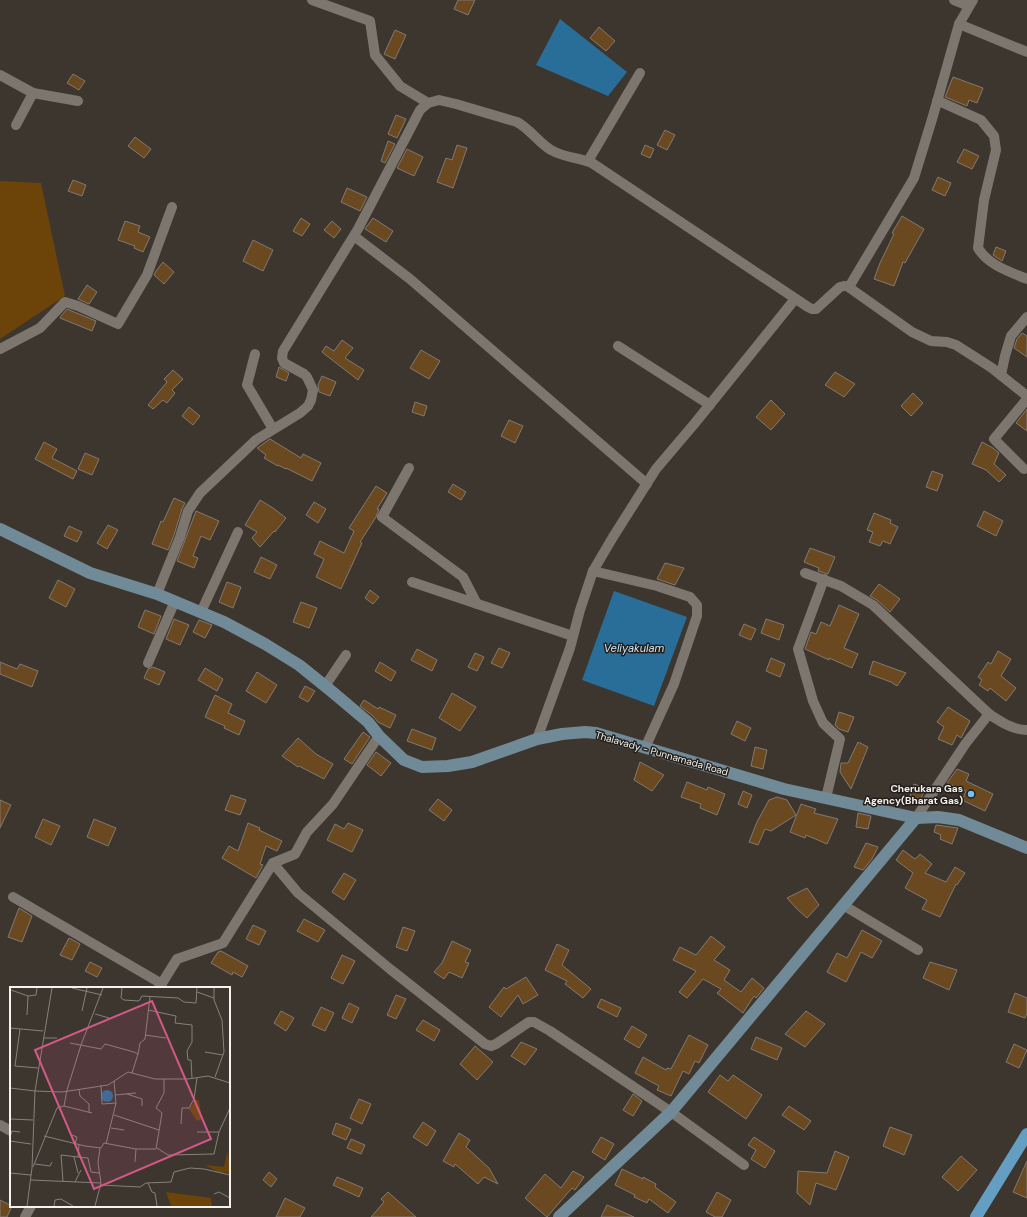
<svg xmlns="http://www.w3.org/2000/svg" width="1027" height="1217" font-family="'DM Sans',sans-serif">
  <rect width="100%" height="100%" fill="#3d362f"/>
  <polygon fill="#6c4309" points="0,181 41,183 65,296 0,339"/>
  <g fill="#296e99">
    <polygon points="560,19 627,72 608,96 536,65"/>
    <polygon points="614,591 687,617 654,706 582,680"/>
  </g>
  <g fill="#6b4920" stroke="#817972">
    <polygon points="458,0 475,0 468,15 454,9"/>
    <polygon points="599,27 615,41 606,51 590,38"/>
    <polygon points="395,30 406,35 395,59 384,54"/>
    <polygon points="73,74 85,81 79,90 67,83"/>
    <polygon points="953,77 983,88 977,103 969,100 967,106 945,97"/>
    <polygon points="396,115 406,119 397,138 388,134"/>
    <polygon points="665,130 675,135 667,150 657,145"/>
    <polygon points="135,137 151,149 144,158 128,146"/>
    <polygon points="388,141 395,144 385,163 381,161"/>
    <polygon points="457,145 467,148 453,188 437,182 446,158 452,160"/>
    <polygon points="645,145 654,149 650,158 641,154"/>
    <polygon points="407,149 423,157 414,176 397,168"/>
    <polygon points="964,149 979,156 972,169 957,162"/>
    <polygon points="938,177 951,183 945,196 932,190"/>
    <polygon points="73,180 86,185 82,196 68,191"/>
    <polygon points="347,188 367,197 360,211 341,202"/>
    <polygon points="902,216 924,229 905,263 903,262 894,286 874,279 880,263 894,234 892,233"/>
    <polygon points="301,218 310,224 302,236 293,231"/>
    <polygon points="373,218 393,231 386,242 365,229"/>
    <polygon points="125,221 140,226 138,232 150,237 143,252 134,248 135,246 118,240"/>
    <polygon points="332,221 341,229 334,238 324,230"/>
    <polygon points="253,240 273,250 263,271 243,261"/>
    <polygon points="996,247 1006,251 1002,261 993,255"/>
    <polygon points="163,262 174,272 164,284 154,275 156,271"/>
    <polygon points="87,285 97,292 89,304 78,299"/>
    <polygon points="67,309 96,321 92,331 60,318 61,316"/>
    <polygon points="1022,333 1027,336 1027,357 1014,348 1017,339"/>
    <polygon points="342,340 353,348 345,358 364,370 358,380 322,352 326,346 334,351"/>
    <polygon points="421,350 440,361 429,379 410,368"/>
    <polygon points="279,367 289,373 286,381 276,377"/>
    <polygon points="173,370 183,379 172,390 175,393 167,403 163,400 153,409 148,405 167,382 164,379"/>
    <polygon points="835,372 855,384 844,397 825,385"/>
    <polygon points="322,376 336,382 330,396 319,392 318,385"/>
    <polygon points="913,393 923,403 911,416 901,406"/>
    <polygon points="771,400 785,414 771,430 756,417"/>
    <polygon points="415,402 427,406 424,416 412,412"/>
    <polygon points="189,407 200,416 193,425 182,416"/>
    <polygon points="1027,409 1027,431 1016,423"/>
    <polygon points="509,420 523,426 515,443 501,436"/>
    <polygon points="270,439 301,458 303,454 321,463 312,481 286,468 286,469 278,465 278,466 264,458 266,455 257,448"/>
    <polygon points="44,442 57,449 52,458 77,471 73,479 35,459"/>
    <polygon points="982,442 993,448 999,453 994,464 1006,475 999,482 986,470 972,464"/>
    <polygon points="85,453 99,459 92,475 78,469"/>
    <polygon points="932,471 943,475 937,491 926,487"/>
    <polygon points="453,484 466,492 461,500 448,492"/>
    <polygon points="376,486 387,493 377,509 379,509 376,517 360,542 362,543 341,589 316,577 324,559 314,554 320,541 344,553 354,531 349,528"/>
    <polygon points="174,498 185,503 182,509 174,535 168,550 152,544 161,521 163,522"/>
    <polygon points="260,500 273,508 286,518 275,532 274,531 260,547 252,538 257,532 245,525"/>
    <polygon points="314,502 326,509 318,523 306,515"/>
    <polygon points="196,511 219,521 210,540 201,536 193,556 198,558 194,568 177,561"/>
    <polygon points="984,511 1003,521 996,536 977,526"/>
    <polygon points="874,513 891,520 890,523 898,527 890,544 883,541 880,546 869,542 873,532 867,530"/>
    <polygon points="108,525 118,530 107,549 97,543"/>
    <polygon points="69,526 82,532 77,542 64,536"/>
    <polygon points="810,548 835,557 828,574 818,571 819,568 804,562"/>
    <polygon points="261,557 277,565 270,579 254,572"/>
    <polygon points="665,563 684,568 675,585 657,579"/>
    <polygon points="58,580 75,589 66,607 49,598"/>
    <polygon points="227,582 241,587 233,608 219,602"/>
    <polygon points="879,584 900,599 890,612 877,600 870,596"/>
    <polygon points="370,590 379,597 373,604 365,598"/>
    <polygon points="301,602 317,608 309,628 293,622"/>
    <polygon points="839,605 859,614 844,648 858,654 852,668 829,658 829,660 805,649 811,632 816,634 821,622 830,626"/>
    <polygon points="145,610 161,616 154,634 138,627"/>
    <polygon points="174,619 189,625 180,645 166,639"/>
    <polygon points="766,619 784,625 779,640 761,633"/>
    <polygon points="199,620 212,625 205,638 193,632"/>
    <polygon points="744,624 756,629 751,640 739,635"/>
    <polygon points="499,648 510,653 502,668 491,663"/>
    <polygon points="417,649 437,660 432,671 411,660"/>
    <polygon points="998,651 1011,659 1001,676 1016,688 1006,701 990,688 988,691 979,685 982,680 978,677 988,662 991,664"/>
    <polygon points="475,653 484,657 477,671 468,667"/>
    <polygon points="771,658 785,664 780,677 766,671"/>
    <polygon points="873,661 906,673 897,686 891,682 869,674"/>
    <polygon points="0,662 17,669 20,664 38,671 32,687 0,674"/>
    <polygon points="380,662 396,672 391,681 375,671"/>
    <polygon points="153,667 165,672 159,685 144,678 148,669"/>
    <polygon points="205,668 223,679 217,691 198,680"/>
    <polygon points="257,672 277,685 266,703 246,691"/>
    <polygon points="305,686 315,691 308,702 299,697"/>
    <polygon points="452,693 476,707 460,731 439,718"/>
    <polygon points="215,695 232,704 228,713 245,721 239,735 224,728 225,726 205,717"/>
    <polygon points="364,700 378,709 379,707 396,715 390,728 378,722 373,716 360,706"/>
    <polygon points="948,707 970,721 961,738 957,735 952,745 938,739 944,727 937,722"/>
    <polygon points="839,712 854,717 848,732 839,729 835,725"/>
    <polygon points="737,721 751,728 745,741 731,734"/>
    <polygon points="412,729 436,738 432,750 407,741"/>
    <polygon points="363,732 370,737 352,764 344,759"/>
    <polygon points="298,738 316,754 333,764 324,779 299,766 298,767 282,756"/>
    <polygon points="858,742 868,747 851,789 840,772 841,763 848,763"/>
    <polygon points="755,747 767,750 763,769 751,766"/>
    <polygon points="376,752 391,763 381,776 367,765"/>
    <polygon points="640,762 664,775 652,791 634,780"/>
    <polygon points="957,769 969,774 966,781 993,794 985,811 962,800 966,791 947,783"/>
    <polygon points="687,782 707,790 708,787 725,794 717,815 700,808 701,804 681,797"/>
    <polygon points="914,784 926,788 920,800 910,797"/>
    <polygon points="743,791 752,795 747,808 738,804"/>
    <polygon points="231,795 246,800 240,815 225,810"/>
    <polygon points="777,797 787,800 796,815 771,831 765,829 758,845 749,842 757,822 769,800"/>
    <polygon points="438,799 452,810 444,821 429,810"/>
    <polygon points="0,800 11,805 0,828"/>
    <polygon points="801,804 816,809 814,813 838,819 827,844 806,835 805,838 790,832"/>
    <polygon points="858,813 871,816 868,829 856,827"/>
    <polygon points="43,819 60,826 51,845 35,837"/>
    <polygon points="94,819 116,828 108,846 87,837"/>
    <polygon points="248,823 260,828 259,830 282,841 277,851 266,846 260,864 263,865 256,878 222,858 229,846 238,851"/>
    <polygon points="348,823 363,830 352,852 327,840 335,824 344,829"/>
    <polygon points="936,825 958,828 952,844 940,839 941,835 934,832"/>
    <polygon points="866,843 878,847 872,859 863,870 854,867"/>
    <polygon points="903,850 915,859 920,854 932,864 925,873 946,882 955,867 965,873 957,885 956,884 940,917 922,909 927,900 905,888 913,873 896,860"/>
    <polygon points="344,873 356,880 344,900 332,892"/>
    <polygon points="807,888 819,905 807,918 797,909 787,898"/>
    <polygon points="19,908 32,916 22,942 8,937"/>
    <polygon points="304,919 325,930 318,942 297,931"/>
    <polygon points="253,925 266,931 259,945 246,939"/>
    <polygon points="403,927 415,931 407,951 396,947"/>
    <polygon points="862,930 882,941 872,958 861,952 846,982 827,972 837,953 847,958"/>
    <polygon points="711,936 725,947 714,960 730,970 724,980 741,992 752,978 764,988 756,998 754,996 743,1013 717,993 721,989 703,979 687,998 679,992 696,971 673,960 680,947 696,955"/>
    <polygon points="69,938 80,944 72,960 60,955"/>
    <polygon points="452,941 471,950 465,962 469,963 462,978 449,972 444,979 434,972 442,963"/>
    <polygon points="557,944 569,950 562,965 591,989 583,998 565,984 567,981 545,970"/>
    <polygon points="221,951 248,966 242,977 233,972 232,975 211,963 218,952"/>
    <polygon points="342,955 355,961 343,984 331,978"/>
    <polygon points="90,962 102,968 97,977 85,971"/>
    <polygon points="930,962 957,970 949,990 923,978"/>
    <polygon points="526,977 538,995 523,1004 518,995 501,1017 489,1007 504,987 506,989"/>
    <polygon points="1015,993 1027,998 1027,1013 1025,1018 1008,1012"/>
    <polygon points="396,995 406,999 396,1019 387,1015"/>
    <polygon points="601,999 621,1008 617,1017 597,1007"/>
    <polygon points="349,1003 359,1008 352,1023 342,1018"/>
    <polygon points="321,1007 334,1013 325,1031 312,1025"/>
    <polygon points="281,1011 294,1018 286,1031 274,1023"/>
    <polygon points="806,1011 825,1024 805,1047 785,1034"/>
    <polygon points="423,1020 440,1030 434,1041 416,1030"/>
    <polygon points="632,1026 647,1035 639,1048 624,1039"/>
    <polygon points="689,1035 708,1045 699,1063 695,1061 689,1074 683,1071 671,1096 657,1090 659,1086 635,1073 643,1057 666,1070 667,1068 671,1069"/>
    <polygon points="756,1037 782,1048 777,1060 751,1049"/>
    <polygon points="521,1042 537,1049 525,1065 511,1056"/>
    <polygon points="1014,1044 1027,1050 1019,1068 1006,1062"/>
    <polygon points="475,1046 493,1062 477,1080 460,1064"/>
    <polygon points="720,1075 728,1081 733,1075 762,1095 746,1119 708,1092"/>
    <polygon points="633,1094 642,1101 633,1116 623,1110"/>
    <polygon points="359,1099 371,1104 362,1124 350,1118"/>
    <polygon points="789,1106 811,1121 804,1130 782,1115"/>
    <polygon points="423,1122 436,1131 427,1146 413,1137"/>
    <polygon points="336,1123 351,1129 346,1140 332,1134"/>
    <polygon points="890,1127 912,1135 904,1155 883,1146"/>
    <polygon points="459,1133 470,1140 466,1147 489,1168 498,1184 484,1177 478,1184 455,1164 454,1167 443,1161"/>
    <polygon points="601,1137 614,1144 605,1160 592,1152"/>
    <polygon points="754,1137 775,1151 765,1168 751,1159 756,1150 748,1145"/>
    <polygon points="351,1139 365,1145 361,1154 347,1148"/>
    <polygon points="835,1151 849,1157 836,1190 816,1183 810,1205 797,1193 798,1171 827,1173"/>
    <polygon points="961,1156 977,1170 958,1191 942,1177"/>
    <polygon points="1027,1161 1027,1198 1013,1192"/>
    <polygon points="622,1169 643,1179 643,1177 656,1184 655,1187 676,1202 668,1213 649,1199 647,1203 634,1197 635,1195 615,1185"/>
    <polygon points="573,1171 584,1177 575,1190 572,1188 547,1217 525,1198 545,1174 561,1188"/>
    <polygon points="269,1172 277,1179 271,1187 263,1180"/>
    <polygon points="337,1177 363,1188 359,1197 333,1185"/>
    <polygon points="388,1192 416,1217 371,1217 384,1202 381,1199"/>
    <polygon points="717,1192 731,1200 722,1217 715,1217 706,1212"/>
    <polygon points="285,1198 305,1208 300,1217 276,1217"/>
    <polygon points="0,1200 12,1206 7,1217 0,1217"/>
    <polygon points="607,1205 634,1217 601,1217"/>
  </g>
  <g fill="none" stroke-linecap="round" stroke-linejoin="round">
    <g stroke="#7d766e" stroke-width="10">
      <polyline points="312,0 370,21 375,55 400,86 428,103"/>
      <polyline points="954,0 969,6"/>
      <polyline points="959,24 1027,52"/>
      <polyline points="0,75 33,93 78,101"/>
      <path d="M937,101l6,2 38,17 13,16 2,14 -12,50 -6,48c10,17 32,24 49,31"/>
      <polyline points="16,125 33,93"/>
      <polyline points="588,161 640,73"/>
      <polyline points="354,236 410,279 647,484"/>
      <polyline points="849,287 914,178 933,116 959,24 973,0"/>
      <polyline points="618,346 710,405"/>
      <polyline points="0,349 40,328 65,302 78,306 118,324 147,275 172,207"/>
      <polyline points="255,354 247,385 273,429"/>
      <polyline points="1001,375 1005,356 1011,336 1027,317"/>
      <polyline points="409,468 382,517 463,577 477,604"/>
      <polyline points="1024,469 994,439 1027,399"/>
      <polyline points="593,571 657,586 690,597 697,605 697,616 674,684 645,748"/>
      <polyline points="805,573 841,586 873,605 989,714"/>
      <polyline points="824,579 798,649 813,701 823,723 840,739 826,798"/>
      <polyline points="412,582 573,636"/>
      <path d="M157,594l23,-57 8,-26 12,-18 56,-53 44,-27 8,-7 3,-6 2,-10 -6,-13 -3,-3 -20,-11 -2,-5 1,-7 75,-122 62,-119 8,-7 11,-3 17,4 61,18c13,7 21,20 34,28 14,8 27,7 41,13l216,144 4,2h4l24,-22 4,-1h3l65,46 19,9 16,1 9,3 36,23 35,28"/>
      <polyline points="201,612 238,532"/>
      <polyline points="148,663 175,601"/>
      <polyline points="325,686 346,655"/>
      <polyline points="379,736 333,804 307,832 295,854 273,863 298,893 390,969 485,1044 491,1046 496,1044 529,1022 534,1022 550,1031 671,1112 744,1165"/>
      <polyline points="537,739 570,648 580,610 593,571 613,537 656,469 695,423 795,299"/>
      <path d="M916,818l50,-75 23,-29c12,8 24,16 38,16"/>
      <polyline points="13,897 162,984"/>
      <polyline points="843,905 918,950"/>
      <polyline points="159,988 177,959 223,943 273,863"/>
      <polyline points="0,1125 11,1131"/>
      <polyline points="25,1217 31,1206"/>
    </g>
    <g stroke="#718a98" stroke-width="12">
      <polyline points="0,529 90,573 157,594 224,622 265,644 299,665 330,690 368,722 379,736 404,760 422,767 448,766 472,762 537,739 562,734 585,732 596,733 784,789 916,818 938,817 959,820 1027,848"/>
      <polyline points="559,1217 671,1112 916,818"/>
    </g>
    <polyline stroke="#659ec3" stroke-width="12" points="976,1217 1027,1134"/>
  </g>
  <circle fill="#74c0f6" stroke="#211e1b" stroke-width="1.5" cx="971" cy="794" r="4"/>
  <g text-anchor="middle" stroke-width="3" stroke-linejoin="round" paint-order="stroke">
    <g font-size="10" fill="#f6f2ed" stroke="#211e1b">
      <text transform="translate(662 753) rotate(16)" y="4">Thalavady - Punnamada Road</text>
    </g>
    <g font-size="10" font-weight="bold" fill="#f6f2ed" stroke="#211e1b" text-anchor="end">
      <text x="963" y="792">Cherukara Gas<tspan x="963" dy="12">Agency(Bharat Gas)</tspan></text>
    </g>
    <g font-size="11" font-style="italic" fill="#cfe4f3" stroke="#211e1b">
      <text x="634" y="652">Veliyakulam</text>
    </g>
  </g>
  <g transform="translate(10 987)">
    <rect width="220" height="220" fill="#3d362f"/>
    <path d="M186,112l3,2 3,18 -5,2 -8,-12zM218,163l2,23 -12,-1 -13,-7 19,2zM156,205l45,6 1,8h-41z" fill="#6c4309"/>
    <path d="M91 109a6 6 0 1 1 12 0a6 6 0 1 1-12 0Z" fill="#296e99"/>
    <path fill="none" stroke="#87817b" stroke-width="1" d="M62,1l30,7M112,1l-1,10 3,2 15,1 3,-5 36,2 6,4 12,1 1,-15M204,1v12l8,20 2,32 -9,25M1,3l17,6M187,5l17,6M138,23l28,6 -1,7 17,2v17l-5,9 1,9h3l1,18M72,24l5,-23M85,27l14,4M17,28l1,-19 8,-1 1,-7M0,41l33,3M10,42l-5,37 23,2M135,48l21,3M34,51h13M60,56l31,6 4,-5 29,8 4,2 -6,19M195,65l18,3M128,67l2,-11 5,-4 5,-42M91,98l1,19 14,-1M0,101l25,3M57,103l14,-45 22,-57M69,103l1,6 9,8v9M25,104l27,1 46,-7 20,-13 27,7h33l20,-3 22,7M117,107l15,5v7M105,108l21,-2M54,119l28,7M104,128l45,15M0,132l23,1M171,137l1,-16h7l5,-9 3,-21M101,141l13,2M187,145h22M62,148l5,2 -2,7M34,149l41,10 16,2 3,-5 32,6h20l6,-36 -6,-5 8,-15v-14M0,150l2,-6 8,1M0,154l21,3M96,157l10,-41 -2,-22M69,158l-1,12 10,1 3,14 8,1M147,161l11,7 46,-1 5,-22 11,-24M64,170l4,16M125,175l1,-13M25,177l15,2 2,-4M23,180l24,-59 7,-2 3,-16M0,186l21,2M21,193l70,3M53,194l-2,-26 17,2M65,195l6,-12M138,196l4,9 3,1 2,13M90,198l40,2 6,-4 25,-1 3,-10 16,-4 14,1 26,6M204,207l5,-2 11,6M17,219l5,-38 3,-77 17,-103M44,219l1,-6 6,-1 12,7M85,219l6,-23 -3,-20 2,-15"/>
    <path fill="#d25987" fill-opacity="0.15" stroke="#d25987" stroke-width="2" d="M142,14l59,138 -117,50 -59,-139z"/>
    <rect width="220" height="220" fill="none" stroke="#f6f2ed" stroke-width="2"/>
  </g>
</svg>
